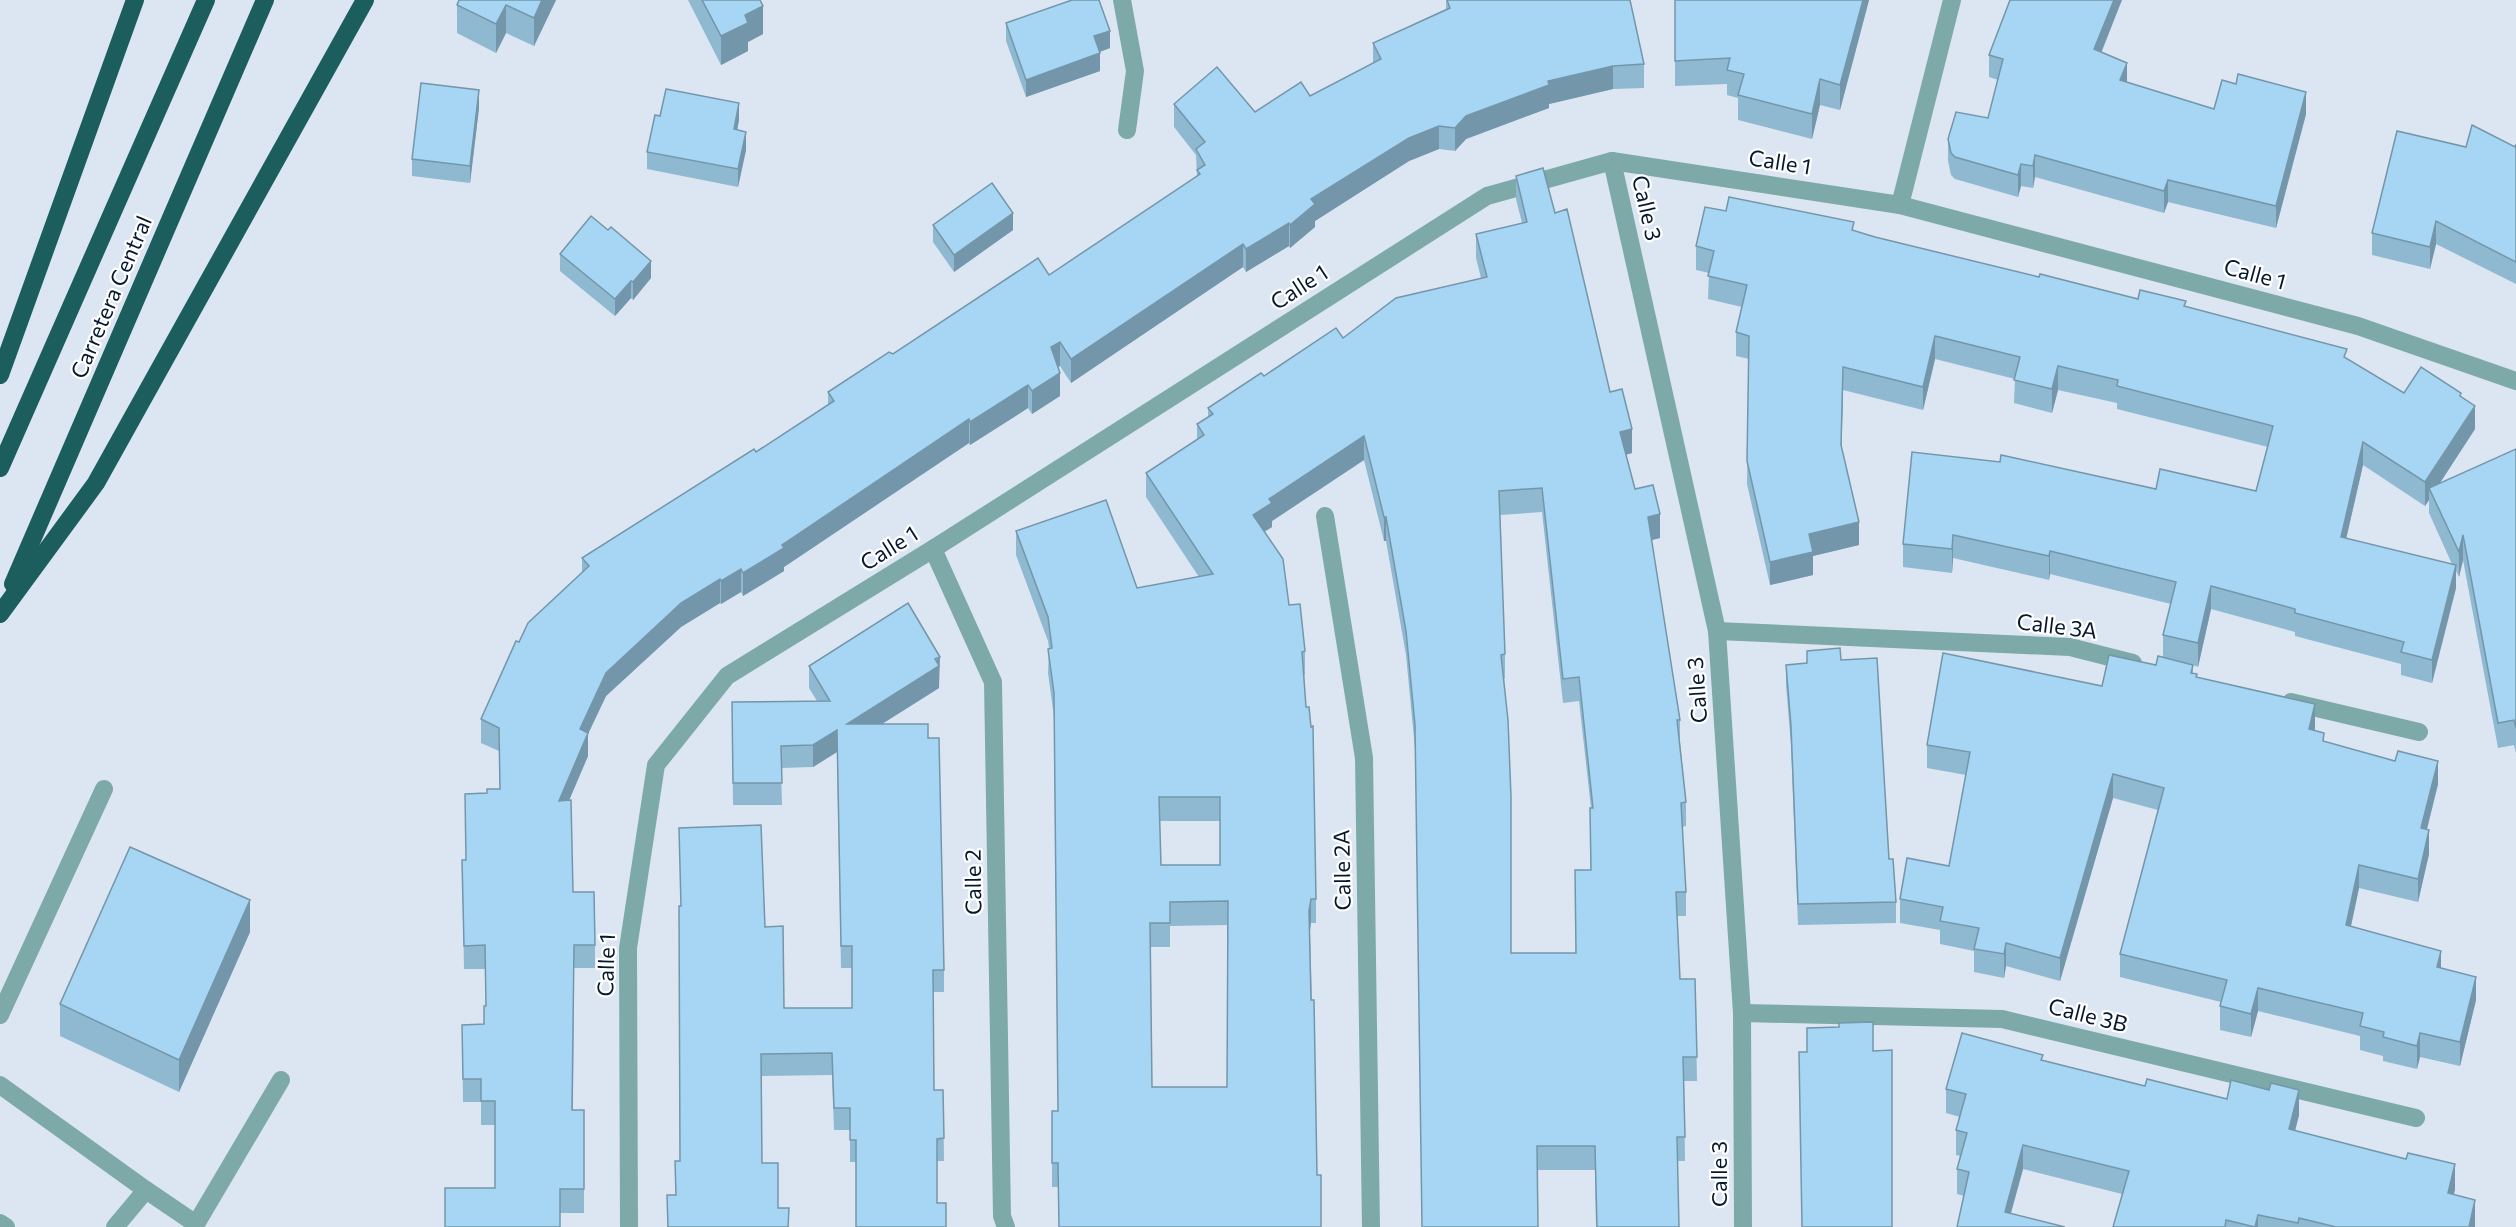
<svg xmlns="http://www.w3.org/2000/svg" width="2516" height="1227" font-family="Commissioner,sans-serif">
  <rect width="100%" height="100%" fill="#dce6f3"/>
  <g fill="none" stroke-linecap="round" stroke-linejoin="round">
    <g stroke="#7daaa9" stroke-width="18">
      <polyline points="1122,0 1135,71 1127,130"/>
      <polyline points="1612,161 1717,631 1742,1013 1743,1227"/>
      <polyline points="1900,205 1952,0"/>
      <polyline points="1325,516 1364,758 1371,1227"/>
      <polyline points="933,549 993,682 1002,1216 1006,1227"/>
      <polyline points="1717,631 2070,647 2133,663"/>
      <polyline points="2291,702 2419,732"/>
      <polyline points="1742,1013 2002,1019 2416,1118"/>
      <polyline points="0,1015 104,789"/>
      <polyline points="0,1085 146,1190 115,1227"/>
      <polyline points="146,1190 196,1224 281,1080"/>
      <polyline points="0,1223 6,1227"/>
      <polyline points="629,1227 628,948 656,765 727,676 933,549 1487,196 1612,161 1900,205 2358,326 2516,381"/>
    </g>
    <g stroke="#1c5d5d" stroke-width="18">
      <polyline points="0,375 135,0"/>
      <polyline points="0,468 206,0"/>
      <polyline points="13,584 265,0"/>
      <polyline points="0,614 96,483 365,0"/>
    </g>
  </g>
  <g fill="#8fb8d1" fill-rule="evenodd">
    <polygon points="459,0 556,0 534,46 506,33 496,53 457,33 457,5"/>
    <polygon points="688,0 760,0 763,34 748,42 748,51 721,65"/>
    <polygon points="1446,0 1644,64 1644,88 1613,89 1549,104 1549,108 1466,139 1455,151 1439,149 1409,161 1315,221 1315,227 1290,248 1289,246 1246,272 1243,267 1071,383 1060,366 1058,367 1060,396 1032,414 1028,408 970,445 969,443 784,567 784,571 743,596 741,592 721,604 720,603 681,627 606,696 588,734 588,756 569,800 573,892 595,945 595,968 574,968 573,1110 584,1110 584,1213 560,1213 495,1188 495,1125 481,1125 481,1102 463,1102 462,1025 484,1024 484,1006 486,1006 485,969 464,969 462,860 466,860 487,793 500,789 499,751 481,743 481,719 519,642 582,573 582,558 756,452 828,405 828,392 893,354 1049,275 1197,176 1196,155 1174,127 1174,104 1255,112 1310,96 1373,63 1373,43 1446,9"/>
    <polygon points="1675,0 1869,0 1840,110 1820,105 1812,139 1738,120 1738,98 1727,95 1727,84 1675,86"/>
    <polygon points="1006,23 1110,48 1099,52 1100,71 1026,97 1006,41"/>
    <polygon points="2102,52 2127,82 2214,109 2306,114 2276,228 2168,202 2164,213 2035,177 2033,188 2021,186 2018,197 1955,179 1951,175 1948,161 1948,139 1988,118 1998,80 1989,77 1989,55"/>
    <polygon points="479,108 470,183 412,176 412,159"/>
    <polygon points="660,116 739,120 737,130 746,150 738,187 647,169 647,152"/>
    <polygon points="2516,144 2516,284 2436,244 2430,269 2372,255 2372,233 2515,147"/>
    <path d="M1516,176l39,37 55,179 22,61 -6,2 9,34 25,49 -9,2 29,180v22l6,60v24l-4,1 4,65v24h-9l3,63h15l2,102h-13l1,80h-8l2,66h-83l-1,-57h-58l-122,-421 -9,-94 -20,-114h-2l-20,-81 -92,61v6l-8,4 41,120v24h-1l12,224v24h-5l-1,9 7,243 4,52h-262l-1,-40h-6v-52l6,-24 -4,-394 -6,-44 1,-24 -1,-8 -32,-86v-24l121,57 62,-11 -53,-80v-24l51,-33v-16l11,-7v-9l56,-32 217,-98 -5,-20v-24l46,-11 -6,-24zM1542,512l21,191 16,-2 12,107v62l-16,83h-64l-7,-274 1,-1v-24l-5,-139zM1160,821h60v44h-59zM1227,925v162h-75l-2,-140h20v-21z"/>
    <polygon points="933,225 1013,230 954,272 933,242"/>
    <path d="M1854,231l21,6 164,40 99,22 48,8 161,52 57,34 57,4 14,32 -35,54 76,-34v304l-2,-8 -16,3 -35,-188 -4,17 -3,-6v17l-24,95 -31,-8v-11l-106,-28v-4l-84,-23 -13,58 -5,-2v9l4,4 118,50v2l9,12 114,42 -11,46 2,24 -11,48 -59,-14 -8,38 90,42 35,32 -16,66 -40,-9 -3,12 -34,-8v-5l-23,-6v-14l-102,-25 -7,26 -31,-7v-24l1,-4 -101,-25v-23l38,-144 -45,-12 -53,183 -54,-15 -2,12 -30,-6v-21l-34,-7v-14l-40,-7v-24l49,-33 17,-91 -39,-7v-23l175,-59 54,-21 7,-7v-23l8,-31 -121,-30 -1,6 -96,-22 -1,15 -49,-6v-23l253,-55 100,2 12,-44 -151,-38v-6l-59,-13 -6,23 -38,-10 1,-24 -80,-20 -12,51 -80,-20 -2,58 18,97 -46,11v19l-43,10 -23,-101 2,-125 -13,-3v-24l6,-25 -34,-8 1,-26 -13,-3v-24zM2363,465l62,41 4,-6v13l23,51 -106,-25z"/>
    <polygon points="560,254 651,278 633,300 631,298 615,316 560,271"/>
    <polygon points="1807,651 1841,660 1889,859 1896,902 1896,923 1798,925 1791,746 1786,685 1786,665 1807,663"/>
    <polygon points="809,666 940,679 939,679 939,688 882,724 928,738 944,970 944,992 933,992 934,1090 943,1090 944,1161 937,1161 937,1203 946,1227 856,1162 850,1162 850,1130 834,1130 832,1075 761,1076 762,1163 778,1208 789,1227 667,1227 676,1195 680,1161 681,906 679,828 765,927 784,1008 852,1008 852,968 841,968 837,752 813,767 781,768 782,805 733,805 732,702 817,701 809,688"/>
    <polygon points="250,932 179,1092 60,1036 60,1004"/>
    <polygon points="2043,1060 2145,1086 2227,1099 2299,1115 2295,1131 2455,1189 2454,1195 2475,1225 2475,1227 2113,1227 2122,1194 2023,1169 2011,1213 1957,1227 1964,1196 1957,1194 1957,1169 1960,1156 1956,1155 1956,1130 1960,1117 1946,1113 1946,1089"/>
  </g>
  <g fill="#7496aa">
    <polygon points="542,0 556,0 534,46 534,18"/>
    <polygon points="1863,0 1869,0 1840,110 1840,85"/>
    <polygon points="2114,0 2122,0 2094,71 2094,49"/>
    <polygon points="506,5 506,33 496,53 496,24"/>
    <polygon points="763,6 763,34 748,42 748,51 721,65 721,36 745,15"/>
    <polygon points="1110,31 1110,48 1094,54 1094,36"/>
    <polygon points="1100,53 1100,71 1026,97 1026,80"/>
    <polygon points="2127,63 2127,85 2120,80"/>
    <polygon points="1613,66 1613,89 1549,104 1549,108 1466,139 1455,151 1455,128 1466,116 1548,81"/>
    <polygon points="1820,79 1820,105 1812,139 1812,114"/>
    <polygon points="479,90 479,108 470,183 470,166"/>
    <polygon points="2306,92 2306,114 2276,228 2276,206"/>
    <polygon points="739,103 739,120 734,147 734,129"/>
    <polygon points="1439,126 1439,149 1409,161 1315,221 1315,227 1290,248 1290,225 1311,199 1409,138"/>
    <polygon points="746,132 746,150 738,187 738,169"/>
    <polygon points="2035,155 2035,177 2033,188 2033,166"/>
    <polygon points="2021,164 2021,186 2018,197 2018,175"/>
    <polygon points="2168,180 2168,202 2164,213 2164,191"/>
    <polygon points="1013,213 1013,230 954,272 954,255"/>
    <polygon points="2436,221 2436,244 2430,269 2430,247"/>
    <polygon points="1289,223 1289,246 1246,272 1246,249"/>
    <polygon points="1243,244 1243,267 1071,383 1071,359"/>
    <polygon points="651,261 651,278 633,300 633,282"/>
    <polygon points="631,281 631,298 615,316 615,299"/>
    <polygon points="1935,336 1935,359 1923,410 1923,387"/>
    <polygon points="1060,342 1060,366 1051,370 1051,347"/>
    <polygon points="2058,366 2058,390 2052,413 2052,389"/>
    <polygon points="1843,367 1843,390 1841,469 1841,445"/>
    <polygon points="1060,373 1060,396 1032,414 1032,391"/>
    <polygon points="1028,385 1028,408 970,445 970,422"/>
    <polygon points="2475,406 2475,429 2432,495 2429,488 2429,500 2425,506 2425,482"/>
    <polygon points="969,419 969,443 784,567 784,571 743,596 743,573 782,545"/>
    <polygon points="1632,429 1632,453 1620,456 1620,432"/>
    <polygon points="1364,436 1364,460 1272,521 1272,527 1253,539 1253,515 1269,499"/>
    <polygon points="2363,442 2363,465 2341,561 2341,537"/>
    <polygon points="1660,514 1660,538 1648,541 1648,517"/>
    <rect x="1384" y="517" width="2" height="24"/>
    <polygon points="1859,522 1859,545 1813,556 1813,575 1770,585 1770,562 1809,534"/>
    <polygon points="1953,535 1953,558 1952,573 1952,549"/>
    <polygon points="2463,535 2463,560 2459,577 2459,552"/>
    <polygon points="2050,551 2050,574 2049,580 2049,556"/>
    <polygon points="2456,565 2456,588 2432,683 2432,660"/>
    <polygon points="741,569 741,592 721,604 721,581"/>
    <polygon points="720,579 720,603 681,627 606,696 588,734 588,756 559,824 559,801 580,729 606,673 681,603"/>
    <polygon points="2211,586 2211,609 2198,667 2198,643"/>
    <polygon points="940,657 939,688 847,746 847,724"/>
    <polygon points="2315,704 2315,728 2309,753 2309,729"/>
    <polygon points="837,730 837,752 813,767 813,745"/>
    <polygon points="2438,761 2438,784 2421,852 2421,828"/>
    <polygon points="2113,774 2113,798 2060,981 2060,958"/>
    <polygon points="2429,830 2429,854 2418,902 2418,879"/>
    <polygon points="2359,865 2359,888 2346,949 2346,925"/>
    <polygon points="1311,899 1311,923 1309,935 1309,911"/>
    <polygon points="250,900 250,932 179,1092 179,1060"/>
    <polygon points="2006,943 2006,966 2004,978 2004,954"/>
    <polygon points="2441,951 2441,974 2437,967"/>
    <polygon points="2476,977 2476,1000 2460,1066 2460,1042"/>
    <polygon points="2258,988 2258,1011 2251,1037 2251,1014"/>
    <polygon points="2420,1033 2420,1057 2417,1069 2417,1046"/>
    <polygon points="2299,1090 2299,1115 2289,1154 2289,1129"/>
    <polygon points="2023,1145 2023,1169 2007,1227 2005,1212"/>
    <polygon points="2455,1164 2455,1189 2448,1218 2448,1193"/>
    <polygon points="2475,1200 2475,1227 2469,1227"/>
    <polygon points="2258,1215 2258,1227 2255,1227"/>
  </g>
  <g fill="#a6d6f3" stroke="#7496aa" stroke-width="1.5" fill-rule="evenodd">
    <polygon points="459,0 542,0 534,18 506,5 496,24 457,5"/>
    <polygon points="702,0 760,0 763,6 745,15 748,23 721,36"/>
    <polygon points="1072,0 1099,0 1110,31 1094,36 1100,53 1026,80 1006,23"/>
    <polygon points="1447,0 1630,0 1644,64 1613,66 1548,81 1549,85 1466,116 1455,128 1439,126 1409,138 1311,199 1315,204 1290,225 1289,223 1246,249 1243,244 1071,359 1060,342 1051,347 1060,373 1032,391 1028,385 970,422 969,419 782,545 784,548 743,573 741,569 721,581 720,579 681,603 606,673 580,729 588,733 559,801 571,800 573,892 594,892 595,945 574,945 572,1110 584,1110 584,1189 560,1189 560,1227 445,1227 445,1188 495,1188 495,1101 481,1101 481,1079 463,1079 462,1025 484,1024 484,1006 486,1006 485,945 464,946 462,860 466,860 465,794 487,793 487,789 500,789 499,728 481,719 516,641 519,642 528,623 589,566 582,558 754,449 756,452 834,401 828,392 889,352 893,354 1038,258 1049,275 1200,174 1197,170 1205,165 1196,149 1205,142 1174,104 1217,67 1255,112 1301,82 1310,96 1381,59 1373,43 1450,8"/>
    <polygon points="1675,0 1863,0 1840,85 1820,79 1812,114 1738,95 1744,74 1727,70 1730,58 1675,61"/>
    <polygon points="2010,0 2114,0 2094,49 2127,63 2120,80 2214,109 2222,80 2236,84 2238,74 2306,92 2276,206 2168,180 2164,191 2035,155 2033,166 2021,164 2018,175 1955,157 1951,153 1948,139 1956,112 1988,118 2003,59 1989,55"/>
    <polygon points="421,83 479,90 470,166 412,159"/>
    <polygon points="666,89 739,103 734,129 746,132 738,169 647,152 655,115 660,116"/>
    <polygon points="2472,125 2515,147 2516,144 2516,262 2436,221 2430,247 2372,233 2397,131 2466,147"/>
    <path d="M1543,168l12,45 12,-4 43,183 12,-3 10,40 -12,3 15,57 18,-4 7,29 -12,3 32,203h-3l9,82 -5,1 5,89h-10l4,87h15l2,78h-14l2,80h-8l2,90h-82l-2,-81h-58l1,81h-116l-7,-502 -9,-94 -20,-114h-2l-20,-81 -95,63 3,4 -19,12 30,44 6,46 11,-1 5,47 -3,1 4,55h3l2,20 2,-1 3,173h-5l-2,12 2,89h3l3,175h4v52h-262l-1,-64h-6v-52h6l-4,-418 -6,-44 4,-1 -4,-31 -32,-86 90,-31 31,88 76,-14 -67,-101 58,-38 -7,-11 16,-10 -5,-6 53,-35 3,3 72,-48 7,10 53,-40 91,-21 -11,-43 51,-12 -11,-46zM1542,488l21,191 16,-2 14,131h-3l1,62h-16l1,83h-65v-156l-3,-77 -7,-65 4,-1 -6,-163zM1159,797h61v68h-59zM1228,901l-1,186h-75l-2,-164h20v-21z"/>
    <polygon points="992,183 1013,213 954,255 933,225"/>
    <polygon points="1729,197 1854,222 1852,230 1875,237 2039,277 2040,274 2138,299 2140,290 2186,301 2184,306 2347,349 2344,357 2404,393 2421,367 2461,393 2460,396 2475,406 2425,482 2363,442 2341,537 2456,565 2432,660 2401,652 2404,642 2295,613 2295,609 2211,586 2198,643 2163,635 2176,582 2050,551 2049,556 1953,535 1952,549 1903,544 1912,452 2000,462 2001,455 2156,489 2160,469 2256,491 2273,426 2117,386 2118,380 2058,366 2052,389 2014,380 2020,357 1935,336 1923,387 1843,367 1841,445 1859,522 1809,534 1813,552 1770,562 1747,461 1749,336 1736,332 1747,285 1708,276 1714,251 1696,246 1705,207 1726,211"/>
    <polygon points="591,216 608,230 611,227 651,261 633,282 631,281 615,299 560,254"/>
    <polygon points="2516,449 2516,728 2514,720 2498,723 2463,535 2459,552 2429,488"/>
    <polygon points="908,603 940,657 935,659 939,666 847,724 928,724 928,738 939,738 944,970 933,970 934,1090 943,1090 944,1138 937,1139 937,1203 946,1203 946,1227 856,1227 856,1140 850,1140 850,1108 834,1108 832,1053 761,1054 762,1163 778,1163 778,1208 789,1208 788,1227 668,1227 667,1195 676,1195 675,1161 680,1161 679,906 681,906 679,828 761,825 765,927 783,926 784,1008 852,1008 852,946 841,946 837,730 813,745 781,746 782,783 733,783 732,702 830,701 809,666"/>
    <polygon points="1840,648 1841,660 1877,658 1889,859 1893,859 1896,902 1798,904 1791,726 1786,665 1807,663 1807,651"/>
    <polygon points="1943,653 2102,686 2109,655 2156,665 2158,656 2193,665 2191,673 2197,674 2196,677 2315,704 2309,729 2324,733 2323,741 2395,761 2398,751 2438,761 2421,828 2429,830 2418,879 2359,865 2346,925 2441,951 2437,967 2476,977 2460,1042 2420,1033 2417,1046 2383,1037 2384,1032 2360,1026 2363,1013 2258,988 2251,1014 2220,1006 2227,980 2120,954 2164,788 2113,774 2060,958 2006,943 2004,954 1974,949 1979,928 1940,921 1943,907 1900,899 1907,858 1949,866 1970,752 1927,745"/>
    <polygon points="130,847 250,900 179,1060 60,1004"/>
    <polygon points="1873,1022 1873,1051 1892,1050 1892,1227 1802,1227 1799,1052 1807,1052 1807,1028 1839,1027 1839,1023"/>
    <polygon points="1962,1033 2043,1055 2041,1060 2145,1086 2147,1079 2227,1099 2231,1080 2269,1090 2271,1083 2299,1090 2289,1129 2406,1159 2408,1153 2455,1164 2448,1193 2475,1200 2469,1227 2336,1227 2299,1218 2298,1223 2258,1215 2255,1227 2226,1220 2225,1227 2113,1227 2129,1171 2023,1145 2005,1212 2065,1227 1957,1227 1969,1172 1957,1169 1967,1133 1956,1130 1966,1094 1946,1089"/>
  </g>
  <g text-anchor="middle" stroke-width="4.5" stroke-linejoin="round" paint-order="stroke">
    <g font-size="22" fill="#05182f" stroke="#fff">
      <text transform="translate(1780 162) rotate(9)" y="8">Calle 1</text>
      <text transform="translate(1647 208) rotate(77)" y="8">Calle 3</text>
      <text transform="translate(2255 274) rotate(15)" y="8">Calle 1</text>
      <text transform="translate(1299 287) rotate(-33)" y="8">Calle 1</text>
      <text transform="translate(111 297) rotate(-67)" y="8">Carretera Central</text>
      <text transform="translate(889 548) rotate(-32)" y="8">Calle 1</text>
      <text transform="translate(2057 626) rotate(7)" y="8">Calle 3A</text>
      <text transform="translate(1697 690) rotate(-94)" y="8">Calle 3</text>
      <text transform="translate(1342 870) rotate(-91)" y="8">Calle 2A</text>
      <text transform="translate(973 882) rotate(-91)" y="8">Calle 2</text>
      <text transform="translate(606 965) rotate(-88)" y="8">Calle 1</text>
      <text transform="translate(2088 1015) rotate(14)" y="8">Calle 3B</text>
      <text transform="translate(1719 1174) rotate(-90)" y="8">Calle 3</text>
    </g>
  </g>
</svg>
